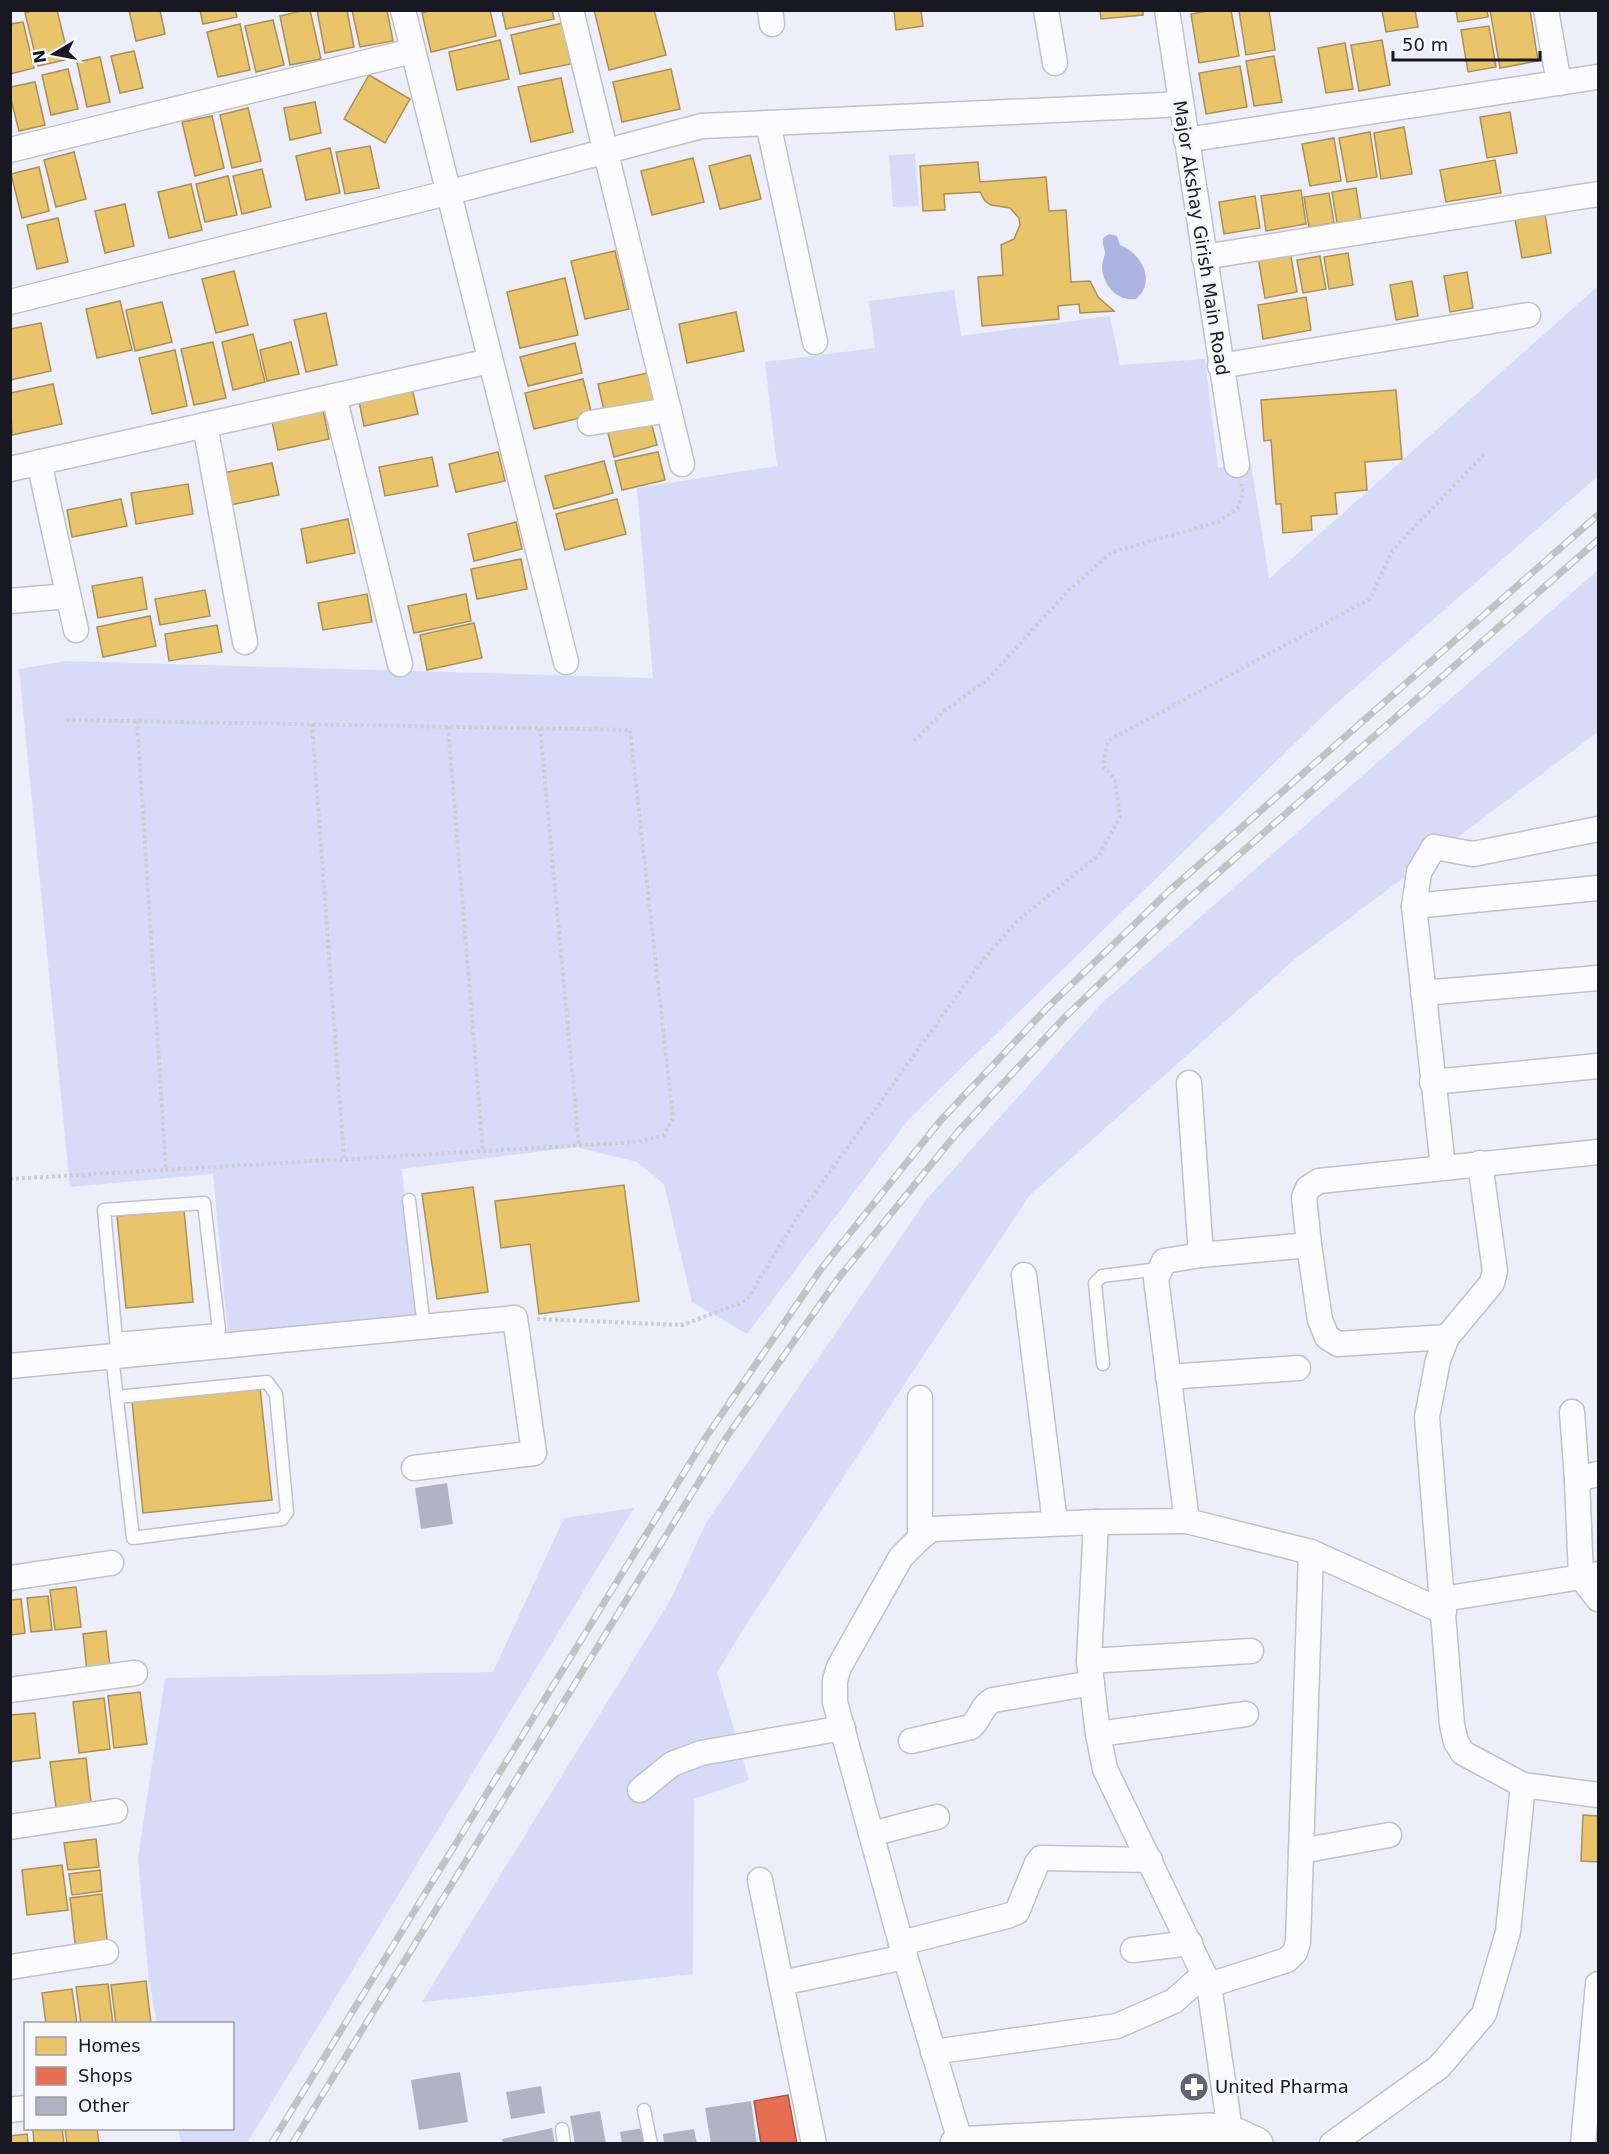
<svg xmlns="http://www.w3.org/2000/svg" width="1609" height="2154" font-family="'DejaVu Sans',sans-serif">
  <rect width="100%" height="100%" fill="#eceef9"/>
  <g fill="#d6dbf8">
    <polygon points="915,154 919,206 893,207 889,155"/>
    <polygon points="1598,286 1598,476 1329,710 909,1119 747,1334 692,1302 664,1184 637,1162 576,1147 402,1169 416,1317 228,1335 213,1174 70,1187 19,669 67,661 653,678 637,488 777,466 765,362 875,348 869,301 954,290 961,336 1110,316 1120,365 1205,359 1218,468 1251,463 1269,579"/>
    <polygon points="1598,570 1598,732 1295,959 1029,1196 755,1611 717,1672 749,1780 694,1799 693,1974 422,2002 671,1599 706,1523 927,1199 1102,1003"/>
    <polygon points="634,1508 247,2143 181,2143 178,2129 232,2128 232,2024 157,2023 149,1981 138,1858 165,1678 493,1672 564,1518"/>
  </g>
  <path fill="#aeb4e1" d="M1109,234l8,2 3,9c21,8 37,36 16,54 -19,3 -34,-15 -34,-33 0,-4 3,-10 3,-14 -1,-6 -3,-8 -2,-14z"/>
  <g fill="#e9c46a" stroke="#aa9054" stroke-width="1.5">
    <polygon points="35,10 57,10 69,59 38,66 25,13"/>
    <polygon points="129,10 160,10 165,34 136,41"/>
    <polygon points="200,10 235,10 237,17 203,24"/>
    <polygon points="305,10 310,10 321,59 290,65 280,16"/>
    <polygon points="317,10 347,10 354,47 325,53"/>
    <polygon points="352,10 387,10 393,41 360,47"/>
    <polygon points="433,10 490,10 496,36 431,52 422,13"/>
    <polygon points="502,10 552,10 554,19 506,29"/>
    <polygon points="594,10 654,10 666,55 609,70"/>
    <polygon points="894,10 921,10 923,26 896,30"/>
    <polygon points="1100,10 1143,10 1143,15 1101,19"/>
    <polygon points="1213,10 1231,10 1239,56 1199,63 1191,14"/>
    <polygon points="1245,10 1269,10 1275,50 1246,55 1239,11"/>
    <polygon points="1382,10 1415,10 1418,27 1386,32"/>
    <polygon points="1456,10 1487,10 1488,17 1458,22"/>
    <polygon points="1490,10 1530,10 1538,61 1500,68"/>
    <polygon points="273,20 284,65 256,72 245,26"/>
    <polygon points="23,22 34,68 10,74 10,24"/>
    <polygon points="563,23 571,64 520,74 511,35"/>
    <polygon points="240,24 250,70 218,77 207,32"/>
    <polygon points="1489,26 1496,67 1468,72 1461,30"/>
    <polygon points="500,40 509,79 457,90 449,52"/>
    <polygon points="1382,40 1390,85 1359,91 1351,45"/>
    <polygon points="1345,43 1353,89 1326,93 1318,48"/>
    <polygon points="134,51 143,88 120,93 111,56"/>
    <polygon points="1274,56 1282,102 1254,106 1246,61"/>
    <polygon points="100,57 110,102 87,107 77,62"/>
    <polygon points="1240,66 1247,107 1206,114 1199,73"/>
    <polygon points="68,69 78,109 51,115 42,75"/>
    <polygon points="671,69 680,109 622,122 613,82"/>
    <polygon points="369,75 410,99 385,143 344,119"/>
    <polygon points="561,78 573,132 531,142 518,87"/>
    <polygon points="35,82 45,125 19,131 10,96 10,87"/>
    <polygon points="315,102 321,133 290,140 284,108"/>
    <polygon points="248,108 261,161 232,168 220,115"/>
    <polygon points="1510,112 1517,153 1487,158 1480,117"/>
    <polygon points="212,116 224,168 195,176 182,122"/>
    <polygon points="1404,127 1412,174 1381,179 1374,133"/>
    <polygon points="1370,132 1377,177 1347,182 1339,138"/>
    <polygon points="1334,138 1341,181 1310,186 1302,144"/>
    <polygon points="370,146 379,188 345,194 336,152"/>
    <polygon points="330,148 340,193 306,200 296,156"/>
    <polygon points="74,152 86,199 56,207 44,160"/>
    <polygon points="750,155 761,199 720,209 709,166"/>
    <polygon points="693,158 704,202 652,215 641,171"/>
    <polygon points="1495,160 1501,193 1446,202 1440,170"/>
    <polygon points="978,162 980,182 1046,177 1049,211 1066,210 1071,282 1090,281 1098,297 1114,311 1080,313 1079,304 1058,306 1059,319 982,326 978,277 1003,275 1001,245 1014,239 1020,225 1019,218 1010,208 991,205 985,201 980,192 944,194 945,210 923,211 920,166"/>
    <polygon points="39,167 49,211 22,218 11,174"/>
    <polygon points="262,169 271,207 242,214 233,176"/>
    <polygon points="228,176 237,215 205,222 196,184"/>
    <polygon points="191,184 202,230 169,238 158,192"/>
    <polygon points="1356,188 1361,220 1337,223 1332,192"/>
    <polygon points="1301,190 1306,224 1266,231 1261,196"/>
    <polygon points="1329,193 1334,223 1309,227 1304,197"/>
    <polygon points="1255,196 1260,228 1224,234 1219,202"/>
    <polygon points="125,204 134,246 105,253 95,211"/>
    <polygon points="1545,214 1551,253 1522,258 1515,219"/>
    <polygon points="58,218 68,262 37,269 27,225"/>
    <polygon points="615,251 629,309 585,319 571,261"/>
    <polygon points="1290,251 1297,292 1265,298 1258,257"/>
    <polygon points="1348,253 1353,285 1329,289 1324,257"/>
    <polygon points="1320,256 1326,289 1303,293 1297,260"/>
    <polygon points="234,271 248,325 216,333 202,279"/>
    <polygon points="1467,272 1473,308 1450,312 1444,276"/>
    <polygon points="565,278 578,335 520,348 507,292"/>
    <polygon points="1412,281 1418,316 1396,320 1390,285"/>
    <polygon points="1306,297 1311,330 1263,339 1258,305"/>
    <polygon points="120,301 132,350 97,358 86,309"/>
    <polygon points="162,302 172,342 135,351 126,310"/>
    <polygon points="736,312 744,351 687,363 679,324"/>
    <polygon points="326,313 337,365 306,372 294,320"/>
    <polygon points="41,323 51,371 10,380 10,329"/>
    <polygon points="253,334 265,382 233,390 222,342"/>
    <polygon points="213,342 226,398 194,405 181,349"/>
    <polygon points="291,342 299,374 267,381 260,350"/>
    <polygon points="575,343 582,373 528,386 520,357"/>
    <polygon points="175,350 187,406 152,414 139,358"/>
    <polygon points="652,372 659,403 605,415 598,384"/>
    <polygon points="583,379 592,415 534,429 525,393"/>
    <polygon points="53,384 62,424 12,435 10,393"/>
    <polygon points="411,384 418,414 364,426 358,396"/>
    <polygon points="1396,390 1402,459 1365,462 1367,490 1335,493 1337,514 1311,516 1312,530 1283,533 1281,504 1276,504 1271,440 1264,441 1261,400"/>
    <polygon points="322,405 329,439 278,450 271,416"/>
    <polygon points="650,418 657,445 614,457 607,429"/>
    <polygon points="498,452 505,481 456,492 449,464"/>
    <polygon points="658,452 665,480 622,490 615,461"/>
    <polygon points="432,457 438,486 385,496 379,467"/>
    <polygon points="604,461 613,493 554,509 545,476"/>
    <polygon points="272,463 279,495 225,506 218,474"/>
    <polygon points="188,484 193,514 136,524 131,493"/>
    <polygon points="121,499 127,526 72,537 67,510"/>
    <polygon points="617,499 626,534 565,550 556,514"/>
    <polygon points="348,519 355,553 307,563 301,529"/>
    <polygon points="516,522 522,549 474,561 468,534"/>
    <polygon points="521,559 527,589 477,599 471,569"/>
    <polygon points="142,577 147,609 98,618 92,586"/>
    <polygon points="205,590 210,616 160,625 155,599"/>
    <polygon points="367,594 372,622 323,630 318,603"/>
    <polygon points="466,594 471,621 414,633 408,606"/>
    <polygon points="150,616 156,646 103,657 97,627"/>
    <polygon points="474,623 482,658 427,670 420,635"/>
    <polygon points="217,625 222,652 169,661 165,634"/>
    <polygon points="624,1185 639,1301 539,1314 530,1244 501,1248 495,1201"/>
    <polygon points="473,1187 488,1292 437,1299 422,1194"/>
    <polygon points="184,1210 193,1302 126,1308 117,1216"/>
    <polygon points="260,1388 272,1500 143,1513 132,1401"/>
    <polygon points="76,1587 81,1627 55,1630 50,1590"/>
    <polygon points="48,1596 52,1630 31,1632 27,1598"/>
    <polygon points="21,1599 25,1633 11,1635 10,1600"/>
    <polygon points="106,1631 110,1668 87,1671 83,1634"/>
    <polygon points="140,1692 147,1744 114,1748 108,1696"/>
    <polygon points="104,1698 110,1749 79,1753 73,1702"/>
    <polygon points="35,1713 40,1758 10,1762 10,1715"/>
    <polygon points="86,1758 91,1803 56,1807 50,1762"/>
    <polygon points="1583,1815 1598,1816 1598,1862 1581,1861"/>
    <polygon points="96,1839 99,1867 68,1870 64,1843"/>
    <polygon points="62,1865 68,1910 27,1915 22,1870"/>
    <polygon points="100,1870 102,1891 72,1895 69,1874"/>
    <polygon points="102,1894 108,1948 76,1952 70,1898"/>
    <polygon points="146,1981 151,2024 116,2024 111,1985"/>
    <polygon points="108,1984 113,2024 81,2024 76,1987"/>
    <polygon points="72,1989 77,2024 46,2024 42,1993"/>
    <polygon points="62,2128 64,2144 34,2144 33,2129"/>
    <polygon points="65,2128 97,2128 99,2144 67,2144"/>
    <polygon points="27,2134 28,2144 10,2144 10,2136"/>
  </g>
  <polygon fill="#e76f51" stroke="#a95543" stroke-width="1.5" points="788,2095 797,2144 761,2144 754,2101"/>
  <g fill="#b0b3c3">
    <polygon points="447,1483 453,1524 421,1529 415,1488"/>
    <polygon points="460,2072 468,2122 419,2130 411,2080"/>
    <polygon points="541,2086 545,2113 511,2119 506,2092"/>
    <polygon points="751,2101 757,2144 711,2144 705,2108"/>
    <polygon points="600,2111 606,2144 575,2144 570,2116"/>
    <polygon points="552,2128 555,2144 503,2144 502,2139"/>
    <polygon points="643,2128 646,2144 622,2144 620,2132"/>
    <polygon points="694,2129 697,2144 664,2144 663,2134"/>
  </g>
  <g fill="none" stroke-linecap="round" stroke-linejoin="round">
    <g stroke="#c0c1cb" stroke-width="15">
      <g id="service">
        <polyline points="409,1200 424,1327"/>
        <polyline points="116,1339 219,1330 204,1203 104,1210 116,1339 118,1356"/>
        <polyline points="112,1356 133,1538 282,1519 287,1512 276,1394 267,1382 117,1397"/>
        <polyline points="1103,1364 1095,1283 1102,1276 1159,1269"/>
        <polyline points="644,2110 651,2144"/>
        <polyline points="562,2129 564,2144"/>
      </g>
    </g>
    <g stroke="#c0c1cb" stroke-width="27">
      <g id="minor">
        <polyline points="403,10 566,662"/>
        <polyline points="571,10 682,464"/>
        <polyline points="770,10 772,24"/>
        <polyline points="1046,10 1055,63"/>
        <polyline points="1167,10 1237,465"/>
        <polyline points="1546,10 1559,83"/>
        <polyline points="768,123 815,342"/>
        <polyline points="1186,140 1597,77"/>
        <polyline points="10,150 412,51"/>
        <polyline points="1204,257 1598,194"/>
        <polyline points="10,302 447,193 702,126 1164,105 1181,103"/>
        <polyline points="1220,366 1528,315"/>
        <polyline points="334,396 400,664"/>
        <polyline points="590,423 669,410"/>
        <polyline points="205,425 245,642"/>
        <polyline points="39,462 76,630"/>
        <polyline points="10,469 490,361"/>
        <polyline points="10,601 68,596"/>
        <polyline points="1414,906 1598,888"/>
        <polyline points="1423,993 1598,978"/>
        <polyline points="1432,1082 1598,1066"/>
        <polyline points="1189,1083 1201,1255"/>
        <polyline points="1443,1167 1414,906 1419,872 1434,847 1473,854 1598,829"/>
        <polyline points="1309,1245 1320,1320 1327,1337 1338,1344 1447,1337"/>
        <polyline points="1024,1275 1055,1523"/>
        <polyline points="10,1366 515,1318 534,1453 414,1468"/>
        <polyline points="1168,1377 1298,1368"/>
        <polyline points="1577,1479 1598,1474"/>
        <polyline points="1187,1521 1311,1552 1444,1612"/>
        <polyline points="920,1538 920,1398"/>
        <polyline points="1598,1574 1581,1577 1598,1599"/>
        <polyline points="10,1578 111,1563"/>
        <polyline points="1443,1599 1581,1577 1577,1479 1572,1412"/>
        <polyline points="1089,1661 1251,1651"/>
        <polyline points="10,1690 135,1673"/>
        <polyline points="1098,1734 1246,1714"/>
        <path d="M911,1741l60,-14c9,-8 11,-22 22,-27l99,-17"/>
        <polyline points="1523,1785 1598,1795"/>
        <polyline points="640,1790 672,1764 701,1753 843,1728"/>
        <polyline points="10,1827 115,1811"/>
        <polyline points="871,1834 937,1817"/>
        <polyline points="1301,1851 1389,1835"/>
        <polyline points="760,1880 814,2144"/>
        <polyline points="901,1943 1007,1916 1017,1912 1037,1863 1041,1858 1150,1860"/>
        <polyline points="1133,1950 1190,1943"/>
        <polyline points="10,1967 106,1952"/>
        <polyline points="781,1983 905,1957"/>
        <polyline points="1209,1985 1287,1960 1295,1952 1298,1942 1311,1552"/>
        <polyline points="933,2052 1117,2026 1174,2001 1204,1974"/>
        <polyline points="10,2110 26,2108"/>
        <polyline points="961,2144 901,1943 835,1702 835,1680 839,1667 901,1557 920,1538 932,1529 1096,1522"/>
        <polyline points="1232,2144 1209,1985 1105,1769 1098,1734 1089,1661 1096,1522 1187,1521 1156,1279 1164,1261 1201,1255 1309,1245 1304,1197 1308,1188 1319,1181 1598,1152"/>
        <polyline points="1332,2144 1439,2067 1484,2014 1508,1932 1523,1785 1463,1753 1456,1742 1452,1725 1427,1417 1438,1360 1447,1337 1492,1283 1495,1271 1480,1163"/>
        <polyline points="1583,2144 1598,1984"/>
      </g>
    </g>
    <g stroke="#c0c1cb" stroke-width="36">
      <polyline id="primary" points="957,2144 1211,2130 1232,2133 1256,2144"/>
    </g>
    <g stroke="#cccdd2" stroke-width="4" stroke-dasharray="3 3" stroke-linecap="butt">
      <polyline points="137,721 166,1170"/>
      <polyline points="312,724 344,1159"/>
      <polyline points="448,727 483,1151"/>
      <polyline points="540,728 579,1146"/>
      <polyline points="914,741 944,711 987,680 1068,591 1112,552 1218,522 1238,508 1243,493 1241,484"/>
      <polyline points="10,1179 637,1142 664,1135 673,1118 630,730 67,720"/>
      <polyline points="537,1319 683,1325 747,1300 796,1219 979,965 1017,921 1099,855 1120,817 1115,780 1103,766 1108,741 1370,599 1392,551 1484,454"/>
    </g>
    <use href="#service" stroke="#fcfcfe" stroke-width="12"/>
    <use href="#minor" stroke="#fcfcfe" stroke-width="24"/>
    <use href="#primary" stroke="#fcfcfe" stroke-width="33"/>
    <g stroke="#c2c2c5" stroke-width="7">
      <g id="rail">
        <polyline points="271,2144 706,1437 821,1269 941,1120 1048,1007 1169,891 1598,515"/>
        <polyline points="292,2144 726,1438 837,1280 956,1134 1063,1019 1185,902 1598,540"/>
      </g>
    </g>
    <use href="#rail" stroke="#f7f8fd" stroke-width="4.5" stroke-dasharray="14" stroke-linecap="butt"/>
  </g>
  <defs>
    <g id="pharmacy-disc" transform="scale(1.5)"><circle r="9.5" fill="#62636d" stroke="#f7f8fd"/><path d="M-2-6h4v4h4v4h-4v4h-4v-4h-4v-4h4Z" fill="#fff"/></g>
  </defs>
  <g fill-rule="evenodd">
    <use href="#pharmacy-disc" x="1194" y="2087"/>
  </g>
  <g text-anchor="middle" stroke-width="6" stroke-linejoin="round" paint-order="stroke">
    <g font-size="18" fill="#171822" stroke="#f7f8fd">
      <text transform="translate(1201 238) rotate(81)" y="6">Major Akshay Girish Main Road</text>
    </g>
    <g font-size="18" fill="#171822" stroke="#f7f8fd" text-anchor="start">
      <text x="1215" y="2093">United Pharma</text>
    </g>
  </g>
  <rect width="1609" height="2154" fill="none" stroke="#171822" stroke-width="24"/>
  <rect x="24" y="2022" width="210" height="108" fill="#f7f8fd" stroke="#9d9ea5" stroke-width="1.5"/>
  <rect x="36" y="2037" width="30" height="18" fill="#e9c46a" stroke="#9d9ea5" stroke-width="1.5"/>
  <text x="78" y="2052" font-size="18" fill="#171822">Homes</text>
  <rect x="36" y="2067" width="30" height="18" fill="#e76f51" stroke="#9d9ea5" stroke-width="1.5"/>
  <text x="78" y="2082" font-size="18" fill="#171822">Shops</text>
  <rect x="36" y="2097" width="30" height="18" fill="#b0b3c3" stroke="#9d9ea5" stroke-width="1.5"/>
  <text x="78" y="2112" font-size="18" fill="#171822">Other</text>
  <g transform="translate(54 54) rotate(260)" stroke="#f7f8fd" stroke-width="4.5" paint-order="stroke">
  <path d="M0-4.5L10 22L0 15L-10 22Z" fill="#171822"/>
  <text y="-9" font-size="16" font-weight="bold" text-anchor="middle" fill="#171822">N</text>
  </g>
  <path d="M1393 51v9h147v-9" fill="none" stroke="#171822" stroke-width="3"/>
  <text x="1402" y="51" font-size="18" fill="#171822" stroke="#f7f8fd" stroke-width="4.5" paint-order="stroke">50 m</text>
</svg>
